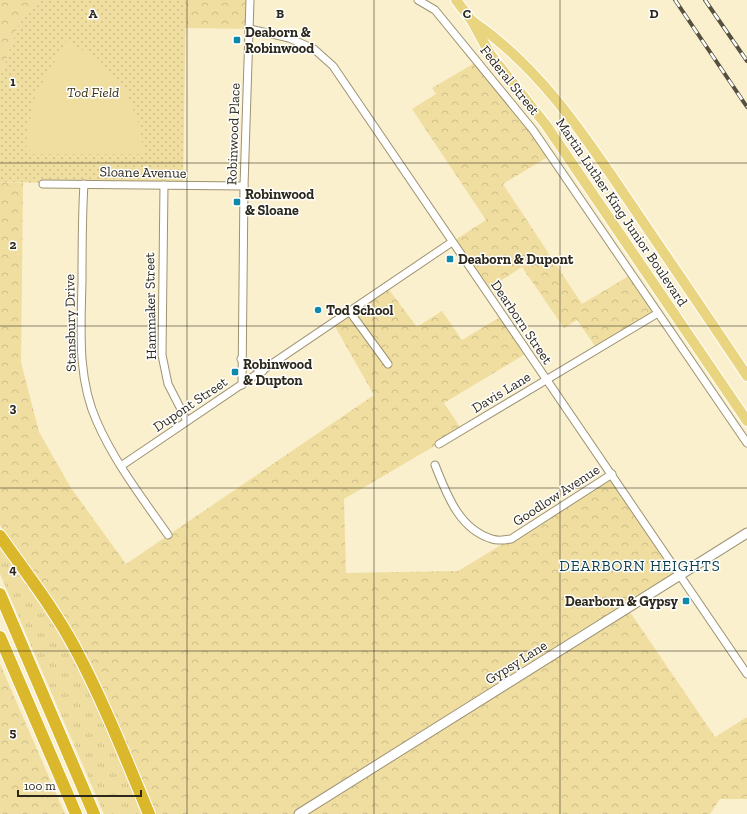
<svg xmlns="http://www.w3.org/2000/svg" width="747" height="814" font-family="'Zilla Slab',serif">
  <defs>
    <pattern id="grass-tufts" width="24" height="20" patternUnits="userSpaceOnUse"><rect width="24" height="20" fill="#f0dea1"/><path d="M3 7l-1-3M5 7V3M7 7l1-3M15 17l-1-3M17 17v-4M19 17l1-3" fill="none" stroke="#cebe8a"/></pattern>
    <pattern id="forest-crowns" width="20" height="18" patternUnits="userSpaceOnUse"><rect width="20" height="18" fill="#f0dea1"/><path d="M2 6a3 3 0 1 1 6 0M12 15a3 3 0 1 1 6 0" fill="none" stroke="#cebe8a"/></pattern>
    <pattern id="park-dots" width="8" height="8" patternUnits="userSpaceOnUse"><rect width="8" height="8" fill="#f0dea1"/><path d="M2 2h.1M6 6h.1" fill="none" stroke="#cebe8a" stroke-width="1.8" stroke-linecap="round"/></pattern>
  </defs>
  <rect width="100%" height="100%" fill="#faf0cd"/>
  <polygon fill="url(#grass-tufts)" points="0,544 56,624 87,681 144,814 104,814 0,574"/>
  <g fill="url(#forest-crowns)">
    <polygon points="0,0 42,0 20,21 0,77"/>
    <polygon points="186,0 250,0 250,29 185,28"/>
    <polygon points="478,61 551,155 503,184 582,304 632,274 658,313 597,349 577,320 564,328 522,267 485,291 452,242 486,220 412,109 436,94 432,88"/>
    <polygon points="0,182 23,183 21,362 39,432 71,488 126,564 374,395 333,323 387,287 417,327 442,311 462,340 502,316 527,353 444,403 462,430 344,499 346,573 458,571 511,539 612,474 680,575 628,609 715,737 747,717 747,799 720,799 710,814 155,814 79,643 51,597 0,525"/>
    <polygon points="0,664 65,814 0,814"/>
  </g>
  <polygon fill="url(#park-dots)" points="42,0 186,0 183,185 0,182 0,77 20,21"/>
  <polygon fill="#f0dea1" points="66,41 97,58 126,91 139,124 144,154 33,154 25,145 35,96"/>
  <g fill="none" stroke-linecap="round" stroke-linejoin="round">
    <g stroke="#9d9373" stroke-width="9">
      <g id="street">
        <polyline points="418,0 435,10 533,130 747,443"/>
        <polyline points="250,29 289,38 314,49 333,66 747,674"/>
        <polyline points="43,184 244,186"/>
        <path d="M84,184c-2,33 -2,65 -2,97 -1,48 -5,97 15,141 18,41 46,77 71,113"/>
        <polyline points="164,185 162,355 168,384 187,421"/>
        <polyline points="350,312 388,364"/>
        <polyline points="241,359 263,371"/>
        <polyline points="242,385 244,186 250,0"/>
        <polyline points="439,444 658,313"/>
        <path d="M435,465c12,30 24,64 57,74 5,2 13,1 19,0l101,-65"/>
        <polyline points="121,466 452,242"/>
      </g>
    </g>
    <g stroke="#9d9373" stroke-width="11">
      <polyline id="secondary" points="299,814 747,533"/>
    </g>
    <g stroke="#fff" stroke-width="12">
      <g id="primary">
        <polyline points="456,0 472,21 490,54 546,125 747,421"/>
        <path d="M472,21c70,47 116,120 163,189 37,55 75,110 112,166"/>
      </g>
    </g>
    <g stroke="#fff" stroke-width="14">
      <g id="highway">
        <path d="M0,536c26,37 55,74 76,114 28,53 50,109 73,164"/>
        <polyline points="0,594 94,814"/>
        <polyline points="0,637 76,814"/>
      </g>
    </g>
    <use href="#street" stroke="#fff" stroke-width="7"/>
    <use href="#secondary" stroke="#fff" stroke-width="9"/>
    <use href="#primary" stroke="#e9d480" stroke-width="10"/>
    <use href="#highway" stroke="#dbb82b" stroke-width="12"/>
    <g stroke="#56513f" stroke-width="4">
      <g id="rail">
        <polyline points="675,0 747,107"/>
        <polyline points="705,0 747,61"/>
      </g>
    </g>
    <use href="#rail" stroke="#fff" stroke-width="2.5" stroke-dasharray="8" stroke-linecap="butt"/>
  </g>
  <path fill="none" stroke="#2c281b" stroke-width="1" stroke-opacity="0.55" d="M187,0v814M374,0v814M560,0v814M0,163h747M0,326h747M0,488h747M0,651h747"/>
  <g fill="#0e88ab" stroke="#fff" stroke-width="1.5">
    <rect x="233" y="36" width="8" height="8" rx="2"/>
    <rect x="233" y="198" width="8" height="8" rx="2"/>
    <rect x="446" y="255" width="8" height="8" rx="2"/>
    <circle cx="318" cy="310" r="4"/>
    <rect x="231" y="368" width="8" height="8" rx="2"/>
    <rect x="682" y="597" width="8" height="8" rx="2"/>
  </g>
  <g text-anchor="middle" stroke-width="3" stroke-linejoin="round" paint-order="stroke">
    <g font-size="14" font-weight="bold" fill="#2c281b" stroke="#fff" text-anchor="start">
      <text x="245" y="37">Deaborn &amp;<tspan x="245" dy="16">Robinwood</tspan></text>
      <text x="245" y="199">Robinwood<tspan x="245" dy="16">&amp; Sloane</tspan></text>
      <text x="458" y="264">Deaborn &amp; Dupont</text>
      <text x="326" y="315">Tod School</text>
      <text x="243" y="369">Robinwood<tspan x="243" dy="16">&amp; Dupton</tspan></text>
      <text x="678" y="606" text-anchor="end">Dearborn &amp; Gypsy</text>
    </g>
    <g font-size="14" fill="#2c281b" stroke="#fff">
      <text transform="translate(510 80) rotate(51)" y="5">Federal Street</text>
      <text transform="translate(233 134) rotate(-88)" y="5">Robinwood Place</text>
      <text transform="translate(143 172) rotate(1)" y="5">Sloane Avenue</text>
      <text transform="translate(622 212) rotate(56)" y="5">Martin Luther King Junior Boulevard</text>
      <text transform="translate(150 306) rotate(-91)" y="5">Hammaker Street</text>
      <text transform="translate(522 322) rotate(56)" y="5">Dearborn Street</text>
      <text transform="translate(70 323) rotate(-91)" y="5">Stansbury Drive</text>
      <text transform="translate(501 392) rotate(-31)" y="5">Davis Lane</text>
      <text transform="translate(190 404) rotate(-34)" y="5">Dupont Street</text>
      <text transform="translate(556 495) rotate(-33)" y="5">Goodlow Avenue</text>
      <text transform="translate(516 662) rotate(-32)" y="5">Gypsy Lane</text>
    </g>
    <g font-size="14" font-style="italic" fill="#3b310f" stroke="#fff">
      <text x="93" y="97">Tod Field</text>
    </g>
    <g font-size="15" letter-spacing="1" fill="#0b4051" stroke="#fff">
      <text x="640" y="571">DEARBORN HEIGHTS</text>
    </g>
  </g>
  <g font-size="13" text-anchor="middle" font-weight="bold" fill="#2c281b" stroke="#fff" stroke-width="3" stroke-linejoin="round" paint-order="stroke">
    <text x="93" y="18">A</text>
    <text x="280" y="18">B</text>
    <text x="467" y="18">C</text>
    <text x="654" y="18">D</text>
    <text x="13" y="86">1</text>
    <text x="13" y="249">2</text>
    <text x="13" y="412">3</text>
    <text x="13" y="574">4</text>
    <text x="13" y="737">5</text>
  </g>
  <path d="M18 790v6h123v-6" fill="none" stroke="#2c281b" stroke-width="2"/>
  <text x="24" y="790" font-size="12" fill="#2c281b" stroke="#ffffff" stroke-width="3" paint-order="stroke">100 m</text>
</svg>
